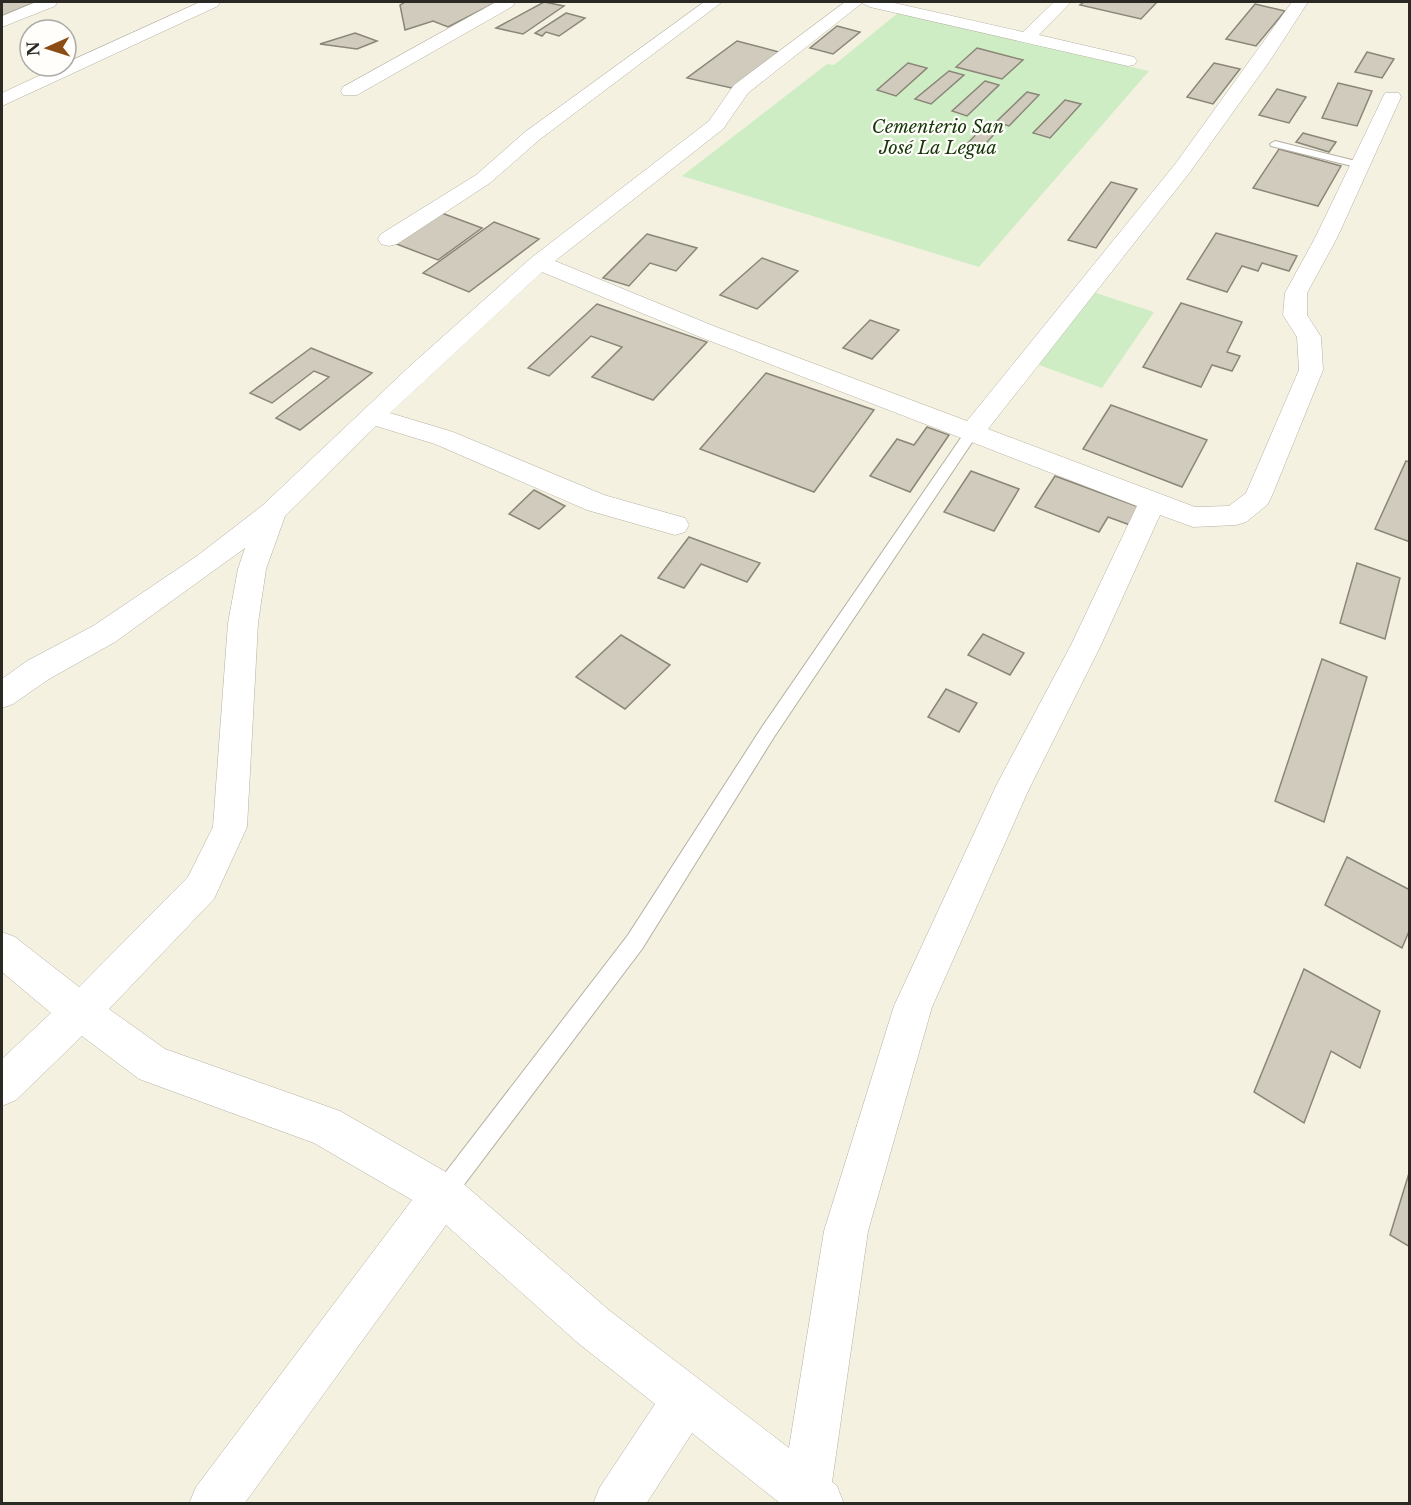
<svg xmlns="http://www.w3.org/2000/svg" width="1411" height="1505" font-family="'Libre Baskerville',serif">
  <rect width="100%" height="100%" fill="#f5f1e1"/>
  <g fill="#cfedc5">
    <polygon points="898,13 1149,71 979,267 682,176 827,64 834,65"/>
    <polygon points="1093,292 1154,312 1102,388 1039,365"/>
  </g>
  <g fill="#d0cbbc" stroke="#8a8678" stroke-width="1.5">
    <polygon points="2,2 36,2 2,16"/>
    <polygon points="405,2 497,2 448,27 433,21 405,30 400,5"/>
    <polygon points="544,2 564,6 523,34 496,28"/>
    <polygon points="1084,2 1157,2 1141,19 1080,5"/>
    <polygon points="1255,4 1285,11 1256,46 1226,39"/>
    <polygon points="566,13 585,18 559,36 546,32 542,36 535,33"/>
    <polygon points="837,26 860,32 833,54 810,48"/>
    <polygon points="355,33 377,41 357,49 320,44"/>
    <polygon points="737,41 783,53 736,89 687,78"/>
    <polygon points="977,48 1023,60 1002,79 956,67"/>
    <polygon points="1367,52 1394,59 1382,78 1355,72"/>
    <polygon points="908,63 927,68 896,96 877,90"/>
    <polygon points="1214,63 1240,69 1213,104 1187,97"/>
    <polygon points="949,71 964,75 931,104 915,99"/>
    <polygon points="985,81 999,85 967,116 952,111"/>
    <polygon points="1338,83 1372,91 1357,126 1322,118"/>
    <polygon points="1277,89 1306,97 1289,123 1259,115"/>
    <polygon points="1027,92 1039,95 1009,126 996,122"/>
    <polygon points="1065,100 1081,104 1050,138 1033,133"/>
    <polygon points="986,124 1000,128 978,152 963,148"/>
    <polygon points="1303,133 1336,142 1329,152 1296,142"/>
    <polygon points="1279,149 1341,166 1318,206 1253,188"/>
    <polygon points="1111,182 1137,189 1096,248 1068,240"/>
    <polygon points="439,212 482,228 438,260 394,243"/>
    <polygon points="494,222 539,239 469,292 423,273"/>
    <polygon points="1216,233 1297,256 1289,271 1262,263 1258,271 1242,266 1227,292 1187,279"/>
    <polygon points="647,234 697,248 676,271 650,263 629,286 603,278"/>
    <polygon points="762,258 798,271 757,309 720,295"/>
    <polygon points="1181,303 1242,322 1227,352 1240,356 1232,371 1212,365 1201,387 1143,367"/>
    <polygon points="597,304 707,342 653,400 592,377 622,347 591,336 549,376 528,368"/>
    <polygon points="870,320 899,330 872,359 843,348"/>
    <polygon points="311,348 372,373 300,430 276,418 329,377 314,371 272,403 250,393"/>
    <polygon points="766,373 874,410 814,492 700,449"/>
    <polygon points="1111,405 1207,440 1182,487 1083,449"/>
    <polygon points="927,427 949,435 910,492 870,476 897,439 914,445"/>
    <polygon points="1406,461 1410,462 1410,542 1375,529"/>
    <polygon points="971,471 1019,489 994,531 944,512"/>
    <polygon points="1055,476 1139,507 1130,525 1108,517 1099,532 1035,507"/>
    <polygon points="534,490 565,506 539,529 509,514"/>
    <polygon points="689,537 760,563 747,582 701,564 684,588 658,578"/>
    <polygon points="1357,563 1400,578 1385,639 1340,623"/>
    <polygon points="983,634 1024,653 1010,675 968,655"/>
    <polygon points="621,635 670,665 625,709 576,677"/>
    <polygon points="1322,659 1367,677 1324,822 1275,801"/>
    <polygon points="946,689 977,703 959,732 928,717"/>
    <polygon points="1347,857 1410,890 1410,929 1402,948 1325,905"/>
    <polygon points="1304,969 1380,1011 1360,1068 1331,1051 1304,1123 1254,1092"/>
    <polygon points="1410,1170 1410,1247 1390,1235"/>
  </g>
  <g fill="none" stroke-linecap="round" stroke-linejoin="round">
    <g stroke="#b5b0a2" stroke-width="2">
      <g id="lane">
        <polygon points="1275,141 1364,163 1366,165 1360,168 1271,146 1270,144"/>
        <polygon points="972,427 979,432 774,737 642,949 451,1202 443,1206 435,1202 431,1194 435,1186 628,935 762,727 967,429"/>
      </g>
    </g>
    <g stroke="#b5b0a2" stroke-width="1">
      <g id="street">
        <polygon points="36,2 57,2 55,6 2,27 2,16"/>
        <polygon points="200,2 220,2 218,6 2,106 2,93 60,66 66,66 66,63"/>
        <polygon points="496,2 515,2 513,6 357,95 343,95 341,91 343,87"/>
        <polygon points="704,2 722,2 539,140 490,183 397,244 389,246 381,244 378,239 381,234 476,175 525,132"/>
        <path d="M845,2h45l133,30 31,-30h17l-32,33 95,22 3,4 -3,4 -6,1 -258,-59 -8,-4 -114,90 -25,36 -168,132 161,66 251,94 209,-258 116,-161h16l-39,60 -79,110 -202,257 207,78 34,-1 17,-13 53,-123 -2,-33 -14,-22 2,-22 30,-55 68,-141 2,-4h14l2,4 -64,141 -30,55v22l14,22 2,33 -52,128 -4,7 -21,17 -10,3 -43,2 -33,-12 -59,130 -72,144 -97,218 -64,224 -36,251 5,4 7,18h-63l-89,-71 -46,71h-53l7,-17 55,-83 -77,-61 -132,-118 -202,279h-55l7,-17 216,-287 -98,-57 -175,-64 -57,-43 -66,64 -14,6v-47l49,-46 -49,-41v-40l13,5 64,50 109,-110 25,-50 15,-204 10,-54 7,-21 -130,94 -66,37 -36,25 -11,4v-29l25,-18 66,-35 104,-70 66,-51 147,-139 121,-108 178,-137 25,-36zM542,272l158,65 437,169 -66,139 -75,141 -102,220 -70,225 -35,217 -179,-137 -152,-132 -118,-68 -175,-62 -56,-40 105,-110 33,-72 11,-204 8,-54 19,-53 91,-90 59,18 152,66 88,25 10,-3 4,-7 -4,-7 -81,-23 -151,-63 -63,-19z"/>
      </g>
    </g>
    <use href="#lane" fill="#fff" fill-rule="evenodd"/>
    <use href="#street" fill="#fff" fill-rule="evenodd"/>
  </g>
  <g text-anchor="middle" stroke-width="4.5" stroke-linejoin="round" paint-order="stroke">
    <g font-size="18" font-style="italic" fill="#173709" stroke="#fffefb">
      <text x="938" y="133">Cementerio San<tspan x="938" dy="21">José La Legua</tspan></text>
    </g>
  </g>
  <rect width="1411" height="1505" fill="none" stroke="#2b2924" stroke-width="6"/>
  <g transform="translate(48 48) rotate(267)"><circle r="28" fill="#fffefb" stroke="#aaa9a5" stroke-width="1.5"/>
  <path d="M0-4.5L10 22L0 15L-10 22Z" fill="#8c4d14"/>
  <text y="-9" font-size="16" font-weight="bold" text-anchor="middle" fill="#2b2924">N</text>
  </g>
</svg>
